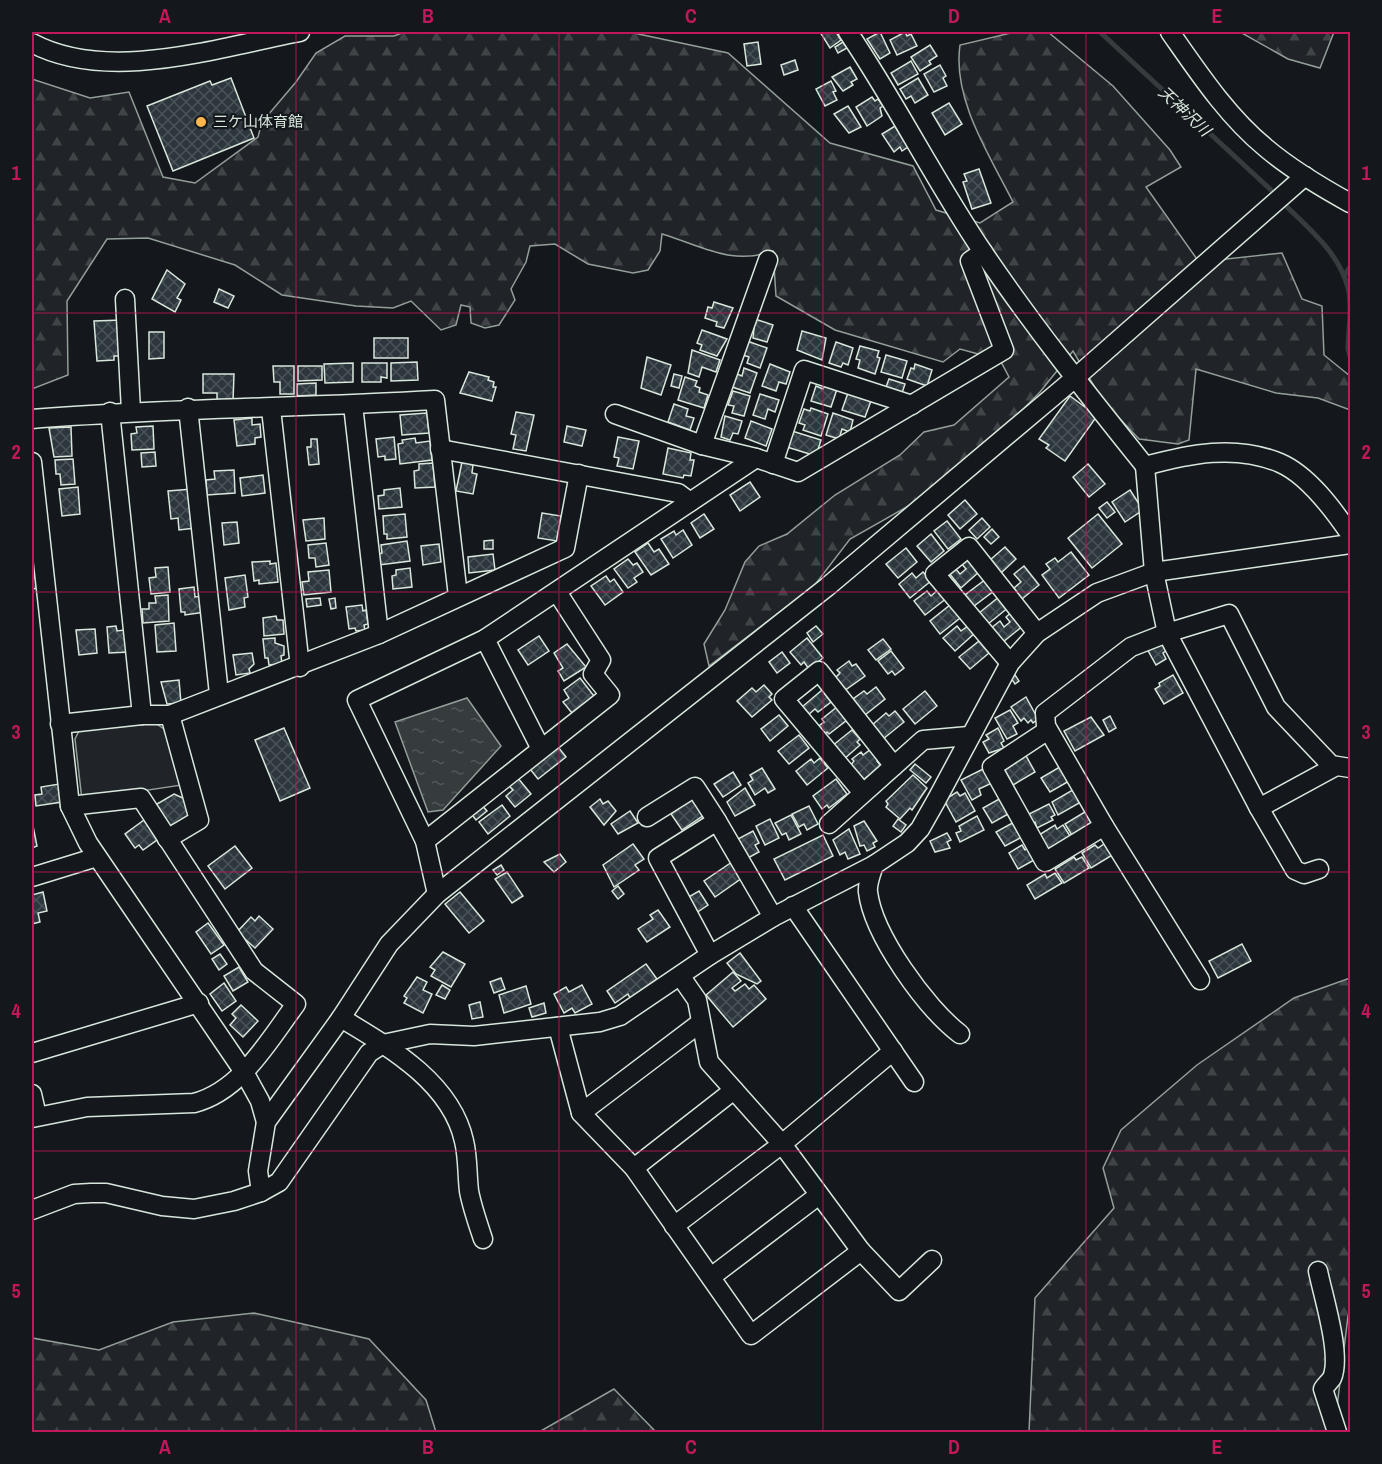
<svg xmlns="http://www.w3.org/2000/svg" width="1382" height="1464" font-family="'Archivo Narrow','Noto Sans JP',sans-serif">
  <defs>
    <pattern id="forest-firs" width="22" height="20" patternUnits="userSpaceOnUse" patternTransform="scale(1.5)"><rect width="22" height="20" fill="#202428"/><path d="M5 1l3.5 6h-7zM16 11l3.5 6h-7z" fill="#404447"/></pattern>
    <pattern id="water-ripples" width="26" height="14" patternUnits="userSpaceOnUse" patternTransform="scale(1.5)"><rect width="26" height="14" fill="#363b3e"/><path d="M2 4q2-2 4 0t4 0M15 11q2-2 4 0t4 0" fill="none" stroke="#525759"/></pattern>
    <pattern id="building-cross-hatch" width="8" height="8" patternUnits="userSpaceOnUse" patternTransform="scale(1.5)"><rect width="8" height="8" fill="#2c363c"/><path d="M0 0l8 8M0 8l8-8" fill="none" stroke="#4a5358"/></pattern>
  </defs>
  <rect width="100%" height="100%" fill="#14181c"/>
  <polygon fill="#202428" stroke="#939e99" stroke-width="1.5" points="155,723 170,733 182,785 82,800 75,739 79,731"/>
  <g fill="url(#forest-firs)" stroke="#939e99" stroke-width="1.5">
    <path d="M405,32h224l99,21 102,90 83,23 23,44 44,13 33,-21c-23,-46 -61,-103 -53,-157l55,-13h33l65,54 57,64 11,17 -35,20 53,75 83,-9 20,46 20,7 2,49 26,21v34l-32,-12 -42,-5 -80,-24 -7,71 -11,4 -39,-5 -36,-38 -30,-50 -33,41 -52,53 -69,55 -69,39 -36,47 -105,80 -5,-22 21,-34 20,-48 14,-16 28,-12 48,-39 65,-40 24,-23 30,-7 55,-48 -9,-17 -40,-11 -17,13 -108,-32 -59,-34 -3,-45c-41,15 -71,-5 -111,-17l-2,17 -12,19 -15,3 -45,-9 -33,-20 -25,2 -4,16 -15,27 4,11 -16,25 -14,3 -14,-5 -1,-16 -9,-2 -5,20 -15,5 -30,-29 -18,7 -37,-2 -74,-11 -47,-30 -87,-27 -41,1 -40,62 1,74 -36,14v-310l58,19 39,-6 34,85 32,6 63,-46 4,-15 34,-40 20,-29 29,-17h49z"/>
    <polygon points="1240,32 1334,32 1320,68 1288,59"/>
    <polygon points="1350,978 1350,1317 1348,1316 1334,1432 1029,1432 1035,1298 1114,1208 1103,1168 1121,1130 1197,1065 1294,998"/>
    <polygon points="254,1313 369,1339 426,1400 436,1432 32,1432 32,1338 99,1350 173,1322"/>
    <polygon points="614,1389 656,1432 539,1432"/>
  </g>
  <polygon fill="url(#water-ripples)" stroke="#939e99" stroke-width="1.5" points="467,698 501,746 443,810 428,812 395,722"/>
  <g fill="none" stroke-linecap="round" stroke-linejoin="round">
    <g stroke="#363b3e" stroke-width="5">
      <polyline points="1100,32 1271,190"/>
      <path d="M1287,207c24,23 53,48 61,81 5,18 0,43 0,61l2,7"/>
      <polyline points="1344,276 1350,267"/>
    </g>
  </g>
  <g fill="url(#building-cross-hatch)" stroke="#d8e6dc" stroke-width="1.5">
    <polygon points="820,32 836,32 841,40 830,48"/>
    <polygon points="880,32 890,53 880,59 867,39"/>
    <polygon points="905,32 907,36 911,34 917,46 897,55 890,40"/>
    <polygon points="758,42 761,64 747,66 744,44"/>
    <polygon points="843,42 847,48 838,53 835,47"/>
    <polygon points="930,45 937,56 929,61 931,64 920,71 911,57"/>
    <polygon points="795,60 798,70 784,75 781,65"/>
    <polygon points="911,61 918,74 898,85 891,73"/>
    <polygon points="940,65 946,76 943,78 947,86 934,92 924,74"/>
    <polygon points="850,67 857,79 851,82 853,85 843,91 832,77"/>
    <polygon points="231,78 254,138 173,171 147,106 210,81 212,85"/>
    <polygon points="918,78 928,95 915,103 911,96 906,99 900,89"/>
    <polygon points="831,81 836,91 833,92 837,100 825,106 816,89"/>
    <polygon points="872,97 875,101 878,99 883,106 880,108 882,116 867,126 856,107"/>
    <polygon points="949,103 962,124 945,135 932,113"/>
    <polygon points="848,106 861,127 849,133 834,114"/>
    <polygon points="895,126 908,147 902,151 900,147 894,152 882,134"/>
    <polygon points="979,169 991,203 972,209 963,182 967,181 964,174"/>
    <polygon points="167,270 185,284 177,298 181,300 175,312 152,299"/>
    <polygon points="219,289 234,296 228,308 214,302"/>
    <polygon points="714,302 733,308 724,328 716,326 717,322 705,318 708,307 712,308"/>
    <polygon points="755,319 773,325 767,342 753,338"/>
    <polygon points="122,320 122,356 114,356 114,360 97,361 94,321"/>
    <polygon points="702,330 727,339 717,356 700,350 702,345 697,343"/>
    <polygon points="802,331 826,338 822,360 797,350"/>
    <polygon points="149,332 164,332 164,358 149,359"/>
    <rect x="374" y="338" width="34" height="20"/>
    <polygon points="747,341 767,348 760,368 747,363 749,357 743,355"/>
    <polygon points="836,342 853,348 848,365 843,363 841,367 829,363"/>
    <polygon points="860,346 879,351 877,357 880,358 875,374 858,368 860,360 856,359"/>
    <polygon points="692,350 720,360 716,372 702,367 699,377 688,373"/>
    <polygon points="886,355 907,361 902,378 881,372"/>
    <polygon points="647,357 671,365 661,395 641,388"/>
    <polygon points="417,362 418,380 391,381 391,363"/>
    <polygon points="353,363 353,382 325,383 324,364"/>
    <polygon points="362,363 387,363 387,378 381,377 381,382 362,382"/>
    <polygon points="770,364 790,372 786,384 779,382 776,391 762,386"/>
    <polygon points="915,364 932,370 927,386 907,379 911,368 914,369"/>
    <polygon points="273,366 294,366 294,394 280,394 280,382 274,382"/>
    <polygon points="298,366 322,366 322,380 298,381"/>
    <polygon points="744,368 757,373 750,393 732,387 737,374 742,376"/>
    <polygon points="469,372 489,377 488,380 494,382 493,387 496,387 492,401 460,393"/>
    <polygon points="203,374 234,374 233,401 217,400 217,393 203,393"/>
    <polygon points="674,374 682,376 679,388 671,386"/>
    <polygon points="685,377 697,381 695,386 700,388 699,392 708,395 704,408 678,400"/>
    <polygon points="889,379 905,384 902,393 886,387"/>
    <polygon points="316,383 316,395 297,396 297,384"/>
    <polygon points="824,385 837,389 831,407 811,401 816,386 823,389"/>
    <polygon points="733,391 750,396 744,416 732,413 734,406 728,405"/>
    <polygon points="848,393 871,401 865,417 842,410"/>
    <polygon points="760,394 779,400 775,412 768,409 765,419 753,415"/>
    <polygon points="1070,396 1097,416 1065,461 1046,448 1049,445 1039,439"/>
    <polygon points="674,404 688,409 686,416 694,418 690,430 668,422"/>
    <polygon points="811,408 828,414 821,436 803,430 805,425 799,423 804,409 810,411"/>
    <polygon points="516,412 534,415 526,451 513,449 516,435 511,434"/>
    <polygon points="427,413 429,433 402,435 400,415"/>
    <polygon points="833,413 853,420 850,432 842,429 839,439 826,435"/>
    <polygon points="725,416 742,421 738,434 733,433 730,440 721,437"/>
    <polygon points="252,418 252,425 260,424 261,437 255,438 255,444 237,446 234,420"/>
    <polygon points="751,421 772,429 766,446 745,438"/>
    <polygon points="153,426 154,449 132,450 131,434 137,433 136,427"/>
    <polygon points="567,426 586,430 582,446 564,442"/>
    <polygon points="71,427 72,456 54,457 49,428"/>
    <polygon points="792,431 821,440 816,456 787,447"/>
    <polygon points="394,437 396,459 385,460 385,456 378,457 376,439"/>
    <polygon points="618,437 639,441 633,469 617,466 619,458 614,457"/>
    <polygon points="415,438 416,443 430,441 432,460 400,464 398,444 403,443 402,440"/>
    <polygon points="311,439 317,439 319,464 309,465 307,447 311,447"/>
    <polygon points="668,448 691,453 690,460 694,460 691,476 684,475 683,478 663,474"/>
    <polygon points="155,452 156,466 142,467 141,453"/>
    <polygon points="73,459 75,484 61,485 60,474 56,474 55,460"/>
    <polygon points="462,462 473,465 472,473 477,474 473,494 456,491"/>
    <polygon points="433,463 435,487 415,488 414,471 419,470 419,464"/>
    <polygon points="1088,464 1105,484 1089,497 1073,477"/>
    <polygon points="234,470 235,493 207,495 206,480 215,479 214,471"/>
    <polygon points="263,475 265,493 242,496 240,478"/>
    <polygon points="750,482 760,497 740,511 730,495"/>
    <polygon points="78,487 80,514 62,516 59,489"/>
    <polygon points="400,488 402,507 379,509 378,496 384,495 384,490"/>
    <polygon points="192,489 195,528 179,530 178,518 171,519 168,491"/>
    <polygon points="1130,490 1143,510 1125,522 1112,502"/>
    <polygon points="965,500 977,514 960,529 948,515"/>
    <polygon points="1107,502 1115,512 1107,518 1099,508"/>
    <polygon points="542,513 561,516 557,541 538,538"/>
    <polygon points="405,514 407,537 387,539 387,534 384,534 383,516"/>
    <polygon points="704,514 714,529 700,538 691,523"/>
    <polygon points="1098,514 1122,544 1092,568 1068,538"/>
    <polygon points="324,518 325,539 306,541 303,520"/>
    <polygon points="982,518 990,527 977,539 969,530"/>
    <polygon points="947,521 961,539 948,549 934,531"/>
    <polygon points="237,522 239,543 224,545 222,523"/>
    <polygon points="992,529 999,537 991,544 984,537"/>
    <polygon points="683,530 692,545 673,558 661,539 674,531 676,535"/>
    <polygon points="931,534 944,551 931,562 917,546"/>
    <polygon points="493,540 493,549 484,549 484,541"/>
    <polygon points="407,541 410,561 379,565 378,554 382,553 381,545"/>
    <polygon points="326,543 329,565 316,567 315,558 309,558 308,545"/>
    <polygon points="648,543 654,552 659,549 669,564 651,575 635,552"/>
    <polygon points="439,544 441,562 423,565 421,546"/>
    <polygon points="1005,547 1016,559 1001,573 990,560"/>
    <polygon points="906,548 917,562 898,578 886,564"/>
    <polygon points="1071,552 1089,575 1059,598 1042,575 1050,569 1046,564 1055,558 1058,562"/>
    <polygon points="493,554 495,570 469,573 468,557"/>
    <polygon points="967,557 980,571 961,588 949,573 955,568 960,574 966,569 961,563"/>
    <polygon points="628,559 633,565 637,563 643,572 634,578 637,582 628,588 614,569"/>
    <polygon points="270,561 270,564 276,563 278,582 259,584 259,580 254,581 252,562"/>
    <polygon points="1024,566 1039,585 1022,599 1014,588 1021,582 1014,574"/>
    <polygon points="168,567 170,592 151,594 149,578 156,577 155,568"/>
    <polygon points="410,568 412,587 393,589 392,576 396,575 396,570"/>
    <polygon points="329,570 331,592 304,595 302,582 309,581 308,572"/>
    <polygon points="923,572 931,581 910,598 899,584 912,573 916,578"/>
    <polygon points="245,575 248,597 244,598 245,607 229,610 225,578"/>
    <polygon points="606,576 610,582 614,579 623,592 605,605 591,586"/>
    <polygon points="36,577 37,588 33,589 32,594 32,578"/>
    <polygon points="986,579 995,590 974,606 965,595"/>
    <polygon points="194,587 195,597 204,596 205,612 185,615 185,612 181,612 179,589"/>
    <polygon points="939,589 947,598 925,615 914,601 927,591 931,596"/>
    <polygon points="168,595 169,621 143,623 142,609 149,609 149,603 156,603 155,596"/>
    <polygon points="1000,596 1009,607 988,624 979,613"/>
    <polygon points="320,598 321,605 307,607 306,599"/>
    <polygon points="335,598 336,608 331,609 329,599"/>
    <polygon points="362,605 363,611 366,610 368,624 364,625 365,630 356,631 355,628 349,629 346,607"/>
    <polygon points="950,605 960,618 940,634 930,621"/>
    <polygon points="1013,611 1024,625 1003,642 991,628 1000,621 1004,627 1010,622 1006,617"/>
    <polygon points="276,616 277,620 283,620 284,634 264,636 263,618"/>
    <polygon points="174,623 176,651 157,652 155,625"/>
    <polygon points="116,626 117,631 124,630 124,634 128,634 129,652 109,653 107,627"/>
    <polygon points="816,626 823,634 813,642 807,633"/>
    <polygon points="957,626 961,631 968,626 975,633 955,651 943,638"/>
    <polygon points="95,629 97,653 79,655 76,630"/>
    <polygon points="539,636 549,651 528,665 518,650"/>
    <polygon points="275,638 275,643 284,646 284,655 281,656 282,664 269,665 268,658 265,658 263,639"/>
    <polygon points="807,638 823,658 809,669 804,662 801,665 790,652"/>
    <polygon points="883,639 891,649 876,660 868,650"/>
    <polygon points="1160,639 1167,650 1163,653 1166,659 1156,665 1146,647"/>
    <polygon points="979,641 989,653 970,669 959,657"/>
    <polygon points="567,644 586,667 564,681 558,671 563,668 554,653"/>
    <polygon points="891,651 904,668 895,675 892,671 888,674 878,661"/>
    <polygon points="782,652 790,663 777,673 769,662"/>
    <polygon points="252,653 254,664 249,669 250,673 236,675 233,655"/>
    <polygon points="849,661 852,666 856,664 865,676 844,691 835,678 840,673 837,670"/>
    <polygon points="1015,675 1019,681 1015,684 1011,678"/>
    <polygon points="1173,675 1183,693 1164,704 1155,689 1160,686 1159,683"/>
    <polygon points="580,678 594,696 572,713 563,702 569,698 564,690"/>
    <polygon points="179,680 181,703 167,704 161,682"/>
    <polygon points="764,685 772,694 769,697 772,700 752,717 737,701 752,688 756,692"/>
    <polygon points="876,687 885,699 865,715 853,699 864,691 867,694"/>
    <polygon points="822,690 831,702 818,712 815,709 808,715 802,707"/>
    <polygon points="925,691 937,706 915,724 903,709"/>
    <polygon points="1026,697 1038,719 1033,723 1031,720 1028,723 1024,718 1021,721 1011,707"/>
    <polygon points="837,707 847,720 829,734 827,732 822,736 816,728 824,722 822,719"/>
    <polygon points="1010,710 1018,723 1013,726 1017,734 1007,739 995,718"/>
    <polygon points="895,711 904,722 883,739 872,725 886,713 889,716"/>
    <polygon points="779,715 788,726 770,741 761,729"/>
    <polygon points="1110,716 1116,728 1109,732 1103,720"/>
    <polygon points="1091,717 1104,735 1075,751 1064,731"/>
    <polygon points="284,728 310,788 280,801 255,740"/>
    <polygon points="998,728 1004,741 1001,743 1004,748 989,753 983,742 989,739 986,735"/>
    <polygon points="852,730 860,739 857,742 860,745 843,760 832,746"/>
    <polygon points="799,735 809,748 789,764 778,751"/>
    <polygon points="558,747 566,757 538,779 530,769 544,759 542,756"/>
    <polygon points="871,749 879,759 877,761 881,766 863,780 851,765 854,761 852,759 861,752 863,755"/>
    <polygon points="1025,754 1035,772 1013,785 1003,767"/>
    <polygon points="820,758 828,768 807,785 796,771 811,759 814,763"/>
    <polygon points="915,764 931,777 926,783 910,770"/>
    <polygon points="1063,765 1071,780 1050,792 1041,778"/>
    <polygon points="762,768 775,789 768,793 765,788 755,795 748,783 753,780 750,775"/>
    <polygon points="985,768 992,783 979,789 981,795 972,800 961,780"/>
    <polygon points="733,772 741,785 723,797 714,784"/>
    <polygon points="913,775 927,788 912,810 910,808 900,819 886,807 888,804 886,801"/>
    <polygon points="517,777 531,794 515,807 506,796 513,790 508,785"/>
    <polygon points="836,779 847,794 829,808 827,805 822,809 813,796"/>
    <polygon points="59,784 62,802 36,806 35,795 42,794 41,787"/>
    <polygon points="745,788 755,805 735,816 727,802"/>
    <polygon points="1076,788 1081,802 1058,815 1052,802"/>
    <polygon points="957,792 960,796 965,793 975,811 956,822 944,800"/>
    <polygon points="174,794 185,799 189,811 188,816 170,827 155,810 157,804"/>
    <polygon points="1001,798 1010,813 992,823 983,808"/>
    <polygon points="600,799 603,804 608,801 616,811 604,825 590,807"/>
    <polygon points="692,799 704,815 682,830 671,814"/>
    <polygon points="480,803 487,811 476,820 470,812"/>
    <polygon points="1049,804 1055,815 1051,817 1053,820 1037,828 1035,822 1031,824 1027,815"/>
    <polygon points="502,805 510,816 488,834 479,822"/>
    <polygon points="809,806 818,824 807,830 804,824 799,827 792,814"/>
    <polygon points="1088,810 1096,824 1073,837 1065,824"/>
    <polygon points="630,811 638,823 618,834 611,824"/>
    <polygon points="791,815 801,834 789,840 786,833 782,835 775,823"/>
    <polygon points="977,816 984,830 960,842 956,833 961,831 959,826"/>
    <polygon points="770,819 779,838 765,845 756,826"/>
    <polygon points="898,819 906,825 901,832 893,826"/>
    <polygon points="144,820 157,840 143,850 139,845 135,848 125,834"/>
    <polygon points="32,821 37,846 32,848"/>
    <polygon points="864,821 877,841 873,843 875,847 867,851 864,845 860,846 854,826"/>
    <polygon points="1016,821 1024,836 1005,846 996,832"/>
    <polygon points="1055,825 1057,829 1063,825 1070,836 1049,850 1039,835"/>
    <polygon points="849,829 860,854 848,859 845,852 840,855 833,840"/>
    <polygon points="753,831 759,843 755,845 759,852 748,858 738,839"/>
    <polygon points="947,833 951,840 947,842 950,848 935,852 930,841"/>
    <polygon points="823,835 833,856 785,880 774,859"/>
    <polygon points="1107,842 1114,854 1091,868 1082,853 1095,845 1098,848"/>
    <polygon points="633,844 644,859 635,865 639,870 614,887 603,865"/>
    <polygon points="1022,845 1025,850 1029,847 1036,859 1018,869 1009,853"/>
    <polygon points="235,846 252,868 225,889 208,866"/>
    <polygon points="560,854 566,862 554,872 544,862"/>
    <polygon points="1074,857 1076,860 1082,857 1089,868 1064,883 1055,869"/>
    <polygon points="732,862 742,878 715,897 704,881"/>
    <polygon points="501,865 504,870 497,875 493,870"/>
    <polygon points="507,872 523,896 512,903 495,879"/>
    <polygon points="1055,873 1062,883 1035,899 1027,885 1045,874 1047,878"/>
    <polygon points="618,886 624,894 618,899 612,891"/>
    <polygon points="699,891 708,905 696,913 687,898"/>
    <polygon points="43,892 47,911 38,913 40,922 32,924 32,895"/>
    <polygon points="460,892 484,921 469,933 445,904"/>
    <polygon points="658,910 670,927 647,942 638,929 653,919 650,915"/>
    <polygon points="259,916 273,929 255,948 237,932 251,917 255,921"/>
    <polygon points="208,923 224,945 211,954 196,932"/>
    <polygon points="1242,944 1251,961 1218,978 1209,961"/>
    <polygon points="443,952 465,964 451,987 431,976 435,970 430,967"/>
    <polygon points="740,953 761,981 757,984 736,974 727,963"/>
    <polygon points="220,954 227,964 219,970 212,959"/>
    <polygon points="646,964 657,979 630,998 628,994 615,1003 607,991"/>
    <polygon points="239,967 248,982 233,991 224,976"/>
    <polygon points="733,972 741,981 732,988 735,991 745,984 749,989 754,985 766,999 733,1027 706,995"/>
    <polygon points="417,977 427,982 423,990 432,994 423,1013 404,1003 407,998 404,996"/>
    <polygon points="501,978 505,989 494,993 490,982"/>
    <polygon points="224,983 236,1001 222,1011 210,994"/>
    <polygon points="442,985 450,990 445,999 436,995"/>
    <polygon points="582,985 592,1004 575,1013 572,1008 564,1013 554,994 566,987 569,992"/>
    <polygon points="526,986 531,1004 504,1013 499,995"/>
    <polygon points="480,1002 483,1017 472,1019 469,1005"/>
    <polygon points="544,1003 546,1013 532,1017 529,1008"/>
    <polygon points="241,1005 258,1021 243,1037 230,1025 236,1018 232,1014"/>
  </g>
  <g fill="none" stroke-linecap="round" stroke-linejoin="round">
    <g stroke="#d8e6dc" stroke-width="21">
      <g id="minor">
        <path d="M848,32c48,71 87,149 135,220 50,74 106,144 162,214 44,-12 90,-22 135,-3 28,12 53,46 70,71"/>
        <path d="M1170,32c28,40 57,84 96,116 26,22 55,39 84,55"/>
        <path d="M32,43c77,41 187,4 268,-11"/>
        <polyline points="125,299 131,411"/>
        <polyline points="353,405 379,634"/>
        <polyline points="188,408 219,694"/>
        <polyline points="271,409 300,667"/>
        <polyline points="110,412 142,715"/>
        <polyline points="615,414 702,445 756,458 798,472 1004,350 970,261 983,252"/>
        <path d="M32,419c134,-11 268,-11 403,-19l23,196"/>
        <polyline points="702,445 768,260"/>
        <polyline points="440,449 678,493 690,502"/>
        <polyline points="32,462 70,806 88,843 244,1072 260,1101 266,1122"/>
        <polyline points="773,464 804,370 912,405"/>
        <polyline points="1145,466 1154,572 1167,633 1259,808 1295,870 1304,874 1319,869"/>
        <polyline points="485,639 541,749"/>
        <polyline points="1010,663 935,574 969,547 1037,633"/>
        <polyline points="60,724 142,715 170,715 379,634 565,548 579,474"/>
        <polyline points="1048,730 992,767 1045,862 1104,826 1046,726 1045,713 1131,647 1167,633 1229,614 1276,707 1331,765 1350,768"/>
        <polyline points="863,793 784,699 819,671 894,766"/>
        <polyline points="1259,808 1336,766"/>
        <polyline points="647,817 695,787 717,821 773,917"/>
        <polyline points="829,824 923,740 969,736"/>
        <polyline points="1104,826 1200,980"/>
        <polyline points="167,839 199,820 170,715"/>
        <polyline points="425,841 610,695 593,674 601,660 557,592"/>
        <path d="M874,865c-3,9 -7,19 -6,27 5,43 58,116 92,142"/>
        <polyline points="32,877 97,857"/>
        <polyline points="437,894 425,841 357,700 485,639 756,458"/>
        <polyline points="793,906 914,1082"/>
        <polyline points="710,955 658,858 717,821"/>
        <path d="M341,1018c48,29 110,64 123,123 4,16 3,33 5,50 3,16 9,33 14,48"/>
        <polyline points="558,1027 581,1113 634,1168 751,1335 861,1251 782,1144 709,1062 697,1000 681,977"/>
        <polyline points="32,1053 199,1003"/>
        <polyline points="32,1094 37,1116"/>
        <polyline points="581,1113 700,1023"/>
        <path d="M32,1118l55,-11 107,-4c47,-12 75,-63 102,-99l-42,-33 -113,-173 -71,8"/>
        <polyline points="634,1168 734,1090"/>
        <polyline points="261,1192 258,1171 266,1122 341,1018 389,944 437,894 827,587 1075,378 1305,176"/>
        <polyline points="32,1210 74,1194 91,1193 106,1193 162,1206 194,1209 234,1201 261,1192 279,1182 369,1053 383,1044 430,1034 474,1036 600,1022 620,1016 710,955 773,917 874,865 907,843 920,829 937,799 1010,663 1037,633 1097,593 1154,572 1350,544"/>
        <polyline points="674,1226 782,1144 893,1051"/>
        <polyline points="861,1251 899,1291 932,1260"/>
        <path d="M1318,1271c5,25 24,84 14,107 -2,3 -7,8 -9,11l14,43"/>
        <polyline points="711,1277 819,1195"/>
      </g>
    </g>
    <use href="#minor" stroke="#14181c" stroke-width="18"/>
  </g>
  <path fill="none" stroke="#c2185b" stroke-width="1.5" stroke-opacity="0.55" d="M296,32v1400M559,32v1400M823,32v1400M1086,32v1400M32,313h1318M32,592h1318M32,872h1318M32,1151h1318"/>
  <circle fill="#ffb74d" stroke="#14181c" stroke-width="2" cx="201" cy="122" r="6"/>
  <g text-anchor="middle" stroke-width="4.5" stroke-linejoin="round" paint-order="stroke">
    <g font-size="15" fill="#d8e6dc" stroke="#14181c" text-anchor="start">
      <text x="213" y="127">三ケ山体育館</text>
    </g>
    <g font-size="16" font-style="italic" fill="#d8e6dc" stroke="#14181c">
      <text transform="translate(1185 111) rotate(43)" y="6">天神沢川</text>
    </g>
  </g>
  <rect width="1382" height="1464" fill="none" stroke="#14181c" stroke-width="66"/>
  <rect x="33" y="33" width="1316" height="1398" fill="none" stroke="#c2185b" stroke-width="2"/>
  <g font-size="20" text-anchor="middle" font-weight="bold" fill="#c2185b">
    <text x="165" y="23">A</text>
    <text x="428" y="23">B</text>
    <text x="691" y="23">C</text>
    <text x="954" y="23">D</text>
    <text x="1217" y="23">E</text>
    <text x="16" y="180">1</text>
    <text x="1366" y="180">1</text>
    <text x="16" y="459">2</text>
    <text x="1366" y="459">2</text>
    <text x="16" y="739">3</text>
    <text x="1366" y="739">3</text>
    <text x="16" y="1018">4</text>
    <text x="1366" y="1018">4</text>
    <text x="16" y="1298">5</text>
    <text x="1366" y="1298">5</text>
    <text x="165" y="1454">A</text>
    <text x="428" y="1454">B</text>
    <text x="691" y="1454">C</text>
    <text x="954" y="1454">D</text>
    <text x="1217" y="1454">E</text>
  </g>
</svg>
